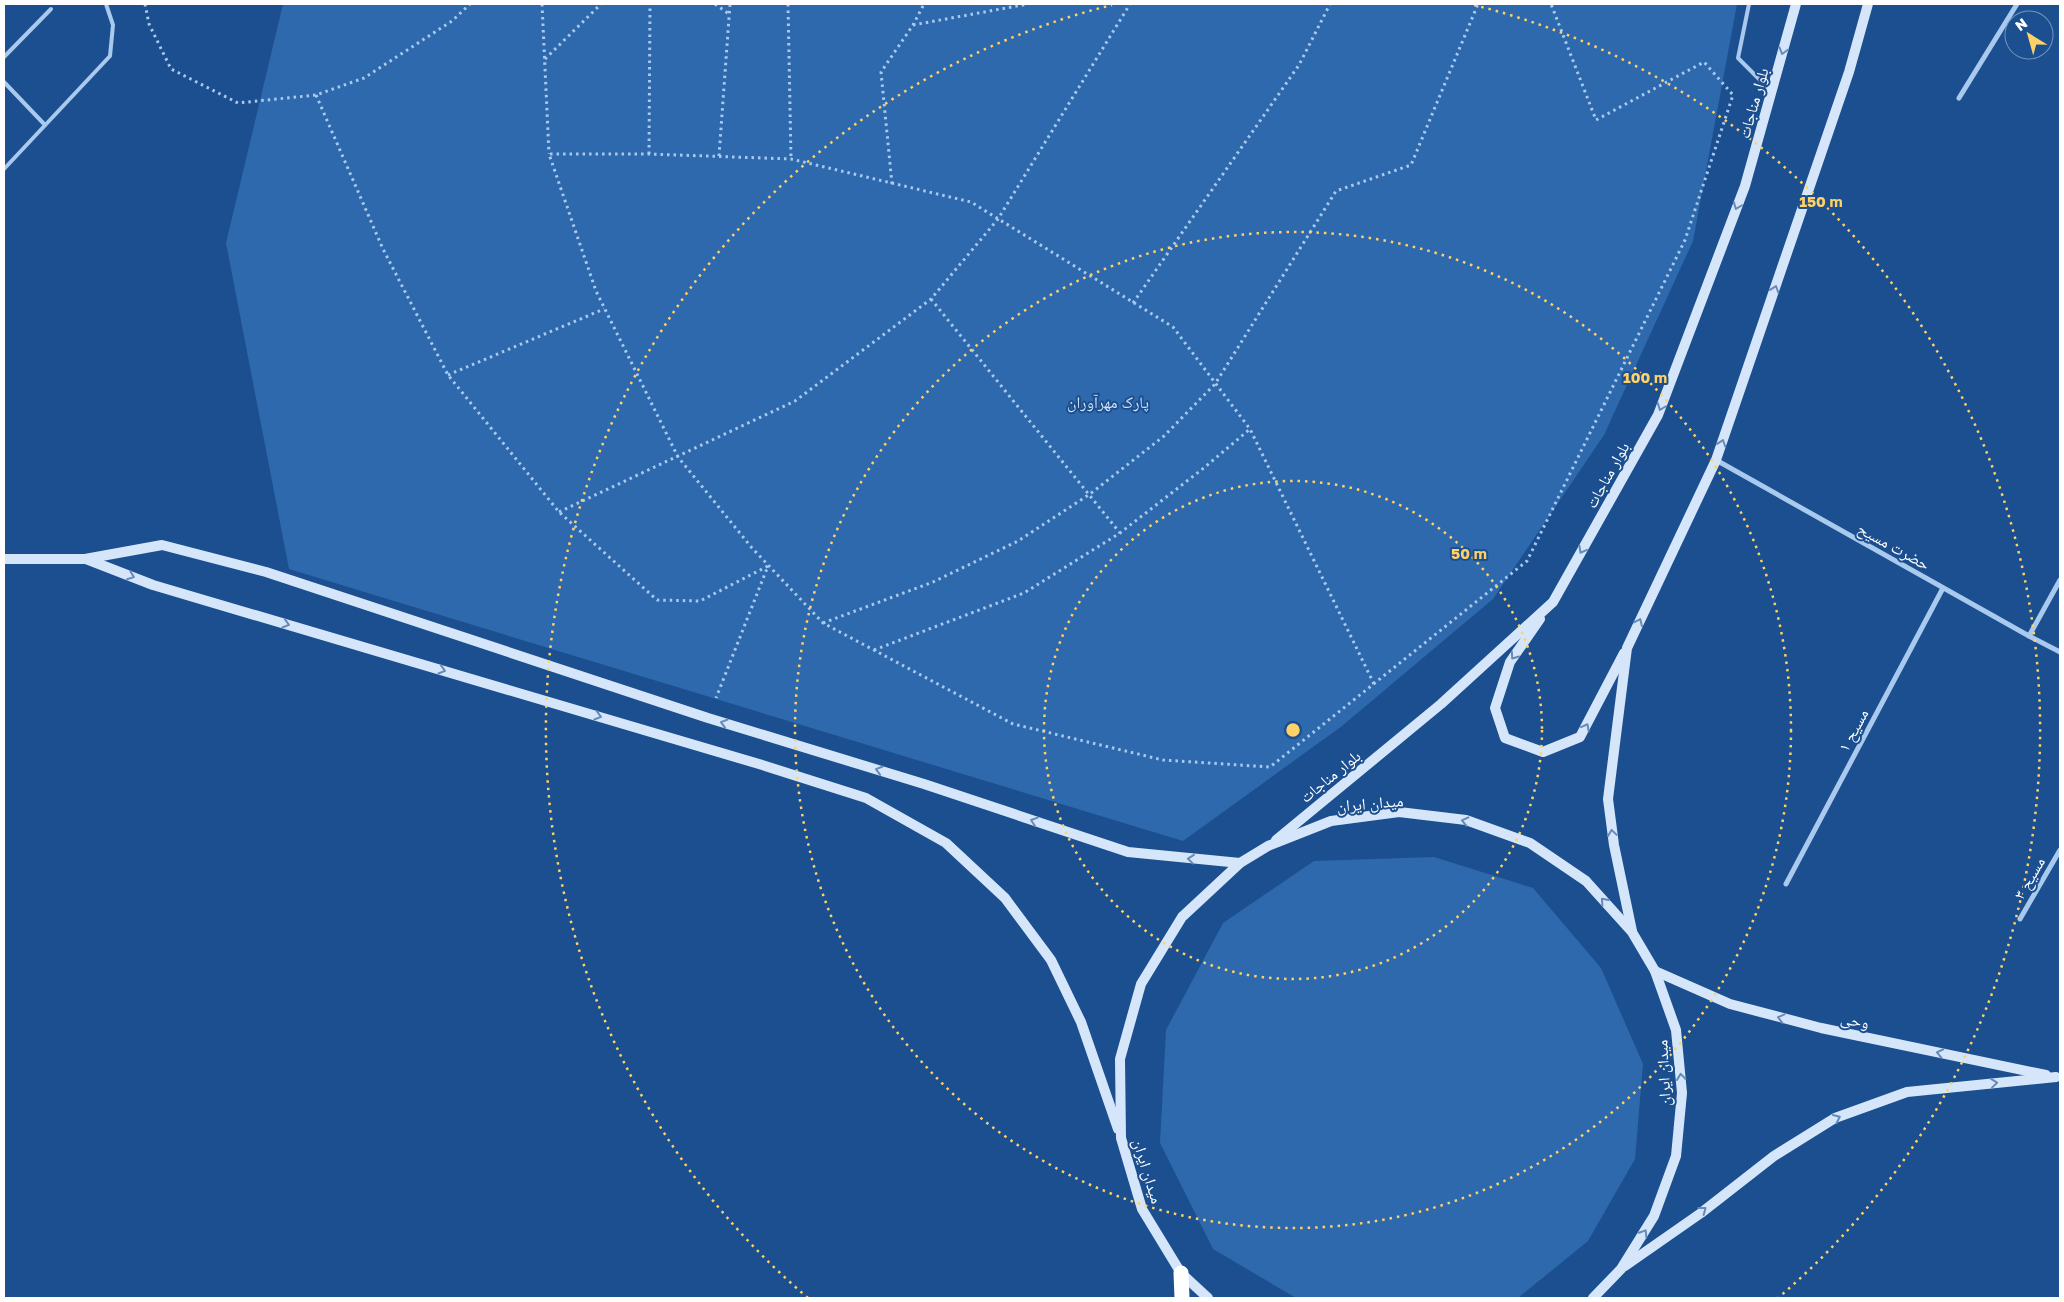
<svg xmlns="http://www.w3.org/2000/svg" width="2064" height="1302" font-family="'Golos Text','Noto Naskh Arabic',sans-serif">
  <rect width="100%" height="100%" fill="#1b4f8f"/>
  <g fill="#2e69ad">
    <polygon points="283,4 1737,4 1693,241 1604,435 1493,599 1342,726 1183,841 289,569 226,243"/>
    <polygon points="1434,857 1533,888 1601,968 1643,1064 1635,1159 1588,1241 1518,1298 1296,1298 1213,1249 1160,1143 1166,1030 1223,923 1314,861"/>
  </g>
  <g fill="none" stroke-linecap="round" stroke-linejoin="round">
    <g stroke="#a9c9ee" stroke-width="3" stroke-dasharray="2.5 4" stroke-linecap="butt">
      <polyline points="145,4 149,24 171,69 238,103 316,95 364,78 452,21 470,4"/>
      <polyline points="542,4 549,154"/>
      <polyline points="715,4 729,14"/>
      <polyline points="788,4 791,159"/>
      <polyline points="913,25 1028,4"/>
      <polyline points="545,59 601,4"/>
      <polyline points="316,95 383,249 448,375 559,512 657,600 700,601 768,566 716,698"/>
      <polyline points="649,154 650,4"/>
      <polyline points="719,156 730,4"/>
      <polyline points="892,184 881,72 913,25 924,4"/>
      <polyline points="931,299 1120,533"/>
      <polyline points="1133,303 1299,65 1330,4"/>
      <polyline points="448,375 604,309"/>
      <polyline points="559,512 795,401 931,299 998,219 1130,4"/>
      <polyline points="823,623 933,582 1018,541 1090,494 1164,436 1215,384 1336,191 1411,165 1478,4"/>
      <polyline points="874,650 1024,593 1120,533 1205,467 1250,429"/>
      <polyline points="1374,684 1250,429 1173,327 971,202 791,159 649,154 549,154 596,291 678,457 752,548 823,623 1013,724 1163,760 1270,767 1527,561 1685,240 1733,95 1704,62 1596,120 1551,4"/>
    </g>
    <g stroke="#a9c9ee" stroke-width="4">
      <polyline points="1749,4 1738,58 1770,90"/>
      <polyline points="4,57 51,9"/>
      <polyline points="4,82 45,125"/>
      <polyline points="4,169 110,56 113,25 106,4"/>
    </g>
    <g stroke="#a9c9ee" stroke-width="5">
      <polyline points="1959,98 2017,4"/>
      <polyline points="1716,460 2029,636 2060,652"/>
      <polyline points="2029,636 2060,580"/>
      <polyline points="1786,884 1943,588"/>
      <polyline points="2020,919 2060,850"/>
    </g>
    <g stroke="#d6e6fa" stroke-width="10">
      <polyline points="4,559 85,559 162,545 266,572 708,718 924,784 1128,852 1240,863"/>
      <polyline points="86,559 153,585 759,764 866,798 946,843 1005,898 1051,960 1081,1022 1118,1129"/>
      <polyline points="1540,619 1510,662 1495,708 1505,738 1543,752 1580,737 1624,653"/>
      <polyline points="1276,840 1441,704 1553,602 1658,415 1745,186 1796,4"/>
      <polyline points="1632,931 1614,845 1608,799 1627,648 1716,460 1849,72 1868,4"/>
      <polyline points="1655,971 1730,1004 1821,1028 2046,1075"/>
      <polyline points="1625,1266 1701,1213 1774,1156 1835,1118 1907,1092 2056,1077"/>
      <polyline points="1208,1298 1181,1273 1142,1209 1121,1138 1120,1059 1141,984 1182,917 1240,863 1268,846 1331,821 1399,812 1466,820 1530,843 1586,881 1632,932 1655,971 1676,1030 1682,1093 1676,1156 1654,1216 1621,1269 1593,1298"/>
    </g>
    <polyline stroke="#fff" stroke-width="15" points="1181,1273 1182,1298"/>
  </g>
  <defs><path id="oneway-chevron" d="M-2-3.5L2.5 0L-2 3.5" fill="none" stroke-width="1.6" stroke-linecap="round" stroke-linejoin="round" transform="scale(1.25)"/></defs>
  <g stroke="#668bba">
    <use href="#oneway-chevron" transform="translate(1783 51) rotate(106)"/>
    <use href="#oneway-chevron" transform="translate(1737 206) rotate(111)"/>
    <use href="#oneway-chevron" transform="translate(1775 289) rotate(-71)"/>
    <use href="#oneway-chevron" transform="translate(1661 407) rotate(111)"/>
    <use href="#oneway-chevron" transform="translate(1722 443) rotate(-71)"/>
    <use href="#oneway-chevron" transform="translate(1582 550) rotate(119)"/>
    <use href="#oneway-chevron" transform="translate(131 576) rotate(21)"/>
    <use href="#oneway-chevron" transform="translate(1639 622) rotate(-65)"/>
    <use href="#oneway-chevron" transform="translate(286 624) rotate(16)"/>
    <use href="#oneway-chevron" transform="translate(1514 656) rotate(125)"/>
    <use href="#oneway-chevron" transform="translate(442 670) rotate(16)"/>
    <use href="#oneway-chevron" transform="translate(598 716) rotate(16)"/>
    <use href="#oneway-chevron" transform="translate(724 723) rotate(-163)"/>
    <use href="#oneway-chevron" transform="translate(1586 727) rotate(-62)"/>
    <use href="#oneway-chevron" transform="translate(879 770) rotate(-163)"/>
    <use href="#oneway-chevron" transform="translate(1034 821) rotate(-161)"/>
    <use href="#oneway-chevron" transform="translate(1465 821) rotate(-167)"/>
    <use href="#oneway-chevron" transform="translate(1612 833) rotate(-98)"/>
    <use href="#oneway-chevron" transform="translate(1191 859) rotate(-174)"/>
    <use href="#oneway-chevron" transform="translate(1604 901) rotate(-132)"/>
    <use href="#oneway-chevron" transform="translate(1781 1018) rotate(-166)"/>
    <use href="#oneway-chevron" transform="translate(1940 1053) rotate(-168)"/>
    <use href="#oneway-chevron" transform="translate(1681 1077) rotate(-96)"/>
    <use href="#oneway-chevron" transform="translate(1994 1083) rotate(-6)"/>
    <use href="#oneway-chevron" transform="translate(1837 1118) rotate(-25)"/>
    <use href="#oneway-chevron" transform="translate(1703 1210) rotate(-37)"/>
    <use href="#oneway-chevron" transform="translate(1644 1233) rotate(-58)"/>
  </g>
  <g fill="none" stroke="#ffd166" stroke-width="2.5" stroke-dasharray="2.5 5">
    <circle cx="1293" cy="730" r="249"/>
    <circle cx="1293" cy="730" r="498"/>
    <path d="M808 1298A747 747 0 0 1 1112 5M1474 5A747 747 0 0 1 1778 1298"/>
  </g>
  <g text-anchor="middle" stroke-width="4" stroke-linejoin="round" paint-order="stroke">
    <g font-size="16" fill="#fff" stroke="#1b4f8f">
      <text transform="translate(1753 103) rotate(-74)" y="6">بلوار مناجات</text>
      <text transform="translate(1607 475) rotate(-61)" y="6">بلوار مناجات</text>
      <text transform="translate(1894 546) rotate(29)" y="6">حضرت مسیح</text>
      <text transform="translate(1853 730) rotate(-62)" y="6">مسیح ۱</text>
      <text transform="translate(1330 776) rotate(-39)" y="6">بلوار مناجات</text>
      <text transform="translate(1370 803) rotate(-5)" y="6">میدان ایران</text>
      <text transform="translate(2029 878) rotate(-60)" y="6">مسیح ۳</text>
      <text transform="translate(1855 1020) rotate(12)" y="6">وحی</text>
      <text transform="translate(1663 1073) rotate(-93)" y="6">میدان ایران</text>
      <text transform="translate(1148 1171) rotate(73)" y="6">میدان ایران</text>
    </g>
    <g font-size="16" fill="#cfe3fa" stroke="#1b4f8f">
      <text x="1108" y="408">پارک مهرآوران</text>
    </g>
  </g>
  <circle cx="1293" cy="730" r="8" fill="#ffd166" stroke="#1b4f8f" stroke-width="2.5"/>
  <g font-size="15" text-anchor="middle" font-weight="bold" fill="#ffd166" stroke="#1b4f8f" stroke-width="4" stroke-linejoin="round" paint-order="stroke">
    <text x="1821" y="207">150 m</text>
    <text x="1645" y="383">100 m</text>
    <text x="1469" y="559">50 m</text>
  </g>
  <rect width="2064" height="1302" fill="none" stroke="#ffffff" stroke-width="10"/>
  <g transform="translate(2029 35) rotate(323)"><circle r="24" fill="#1b4f8f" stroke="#7695bc"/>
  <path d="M0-4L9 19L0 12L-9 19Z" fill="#ffd166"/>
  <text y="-8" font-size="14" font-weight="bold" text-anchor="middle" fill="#ffffff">N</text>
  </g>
</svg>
